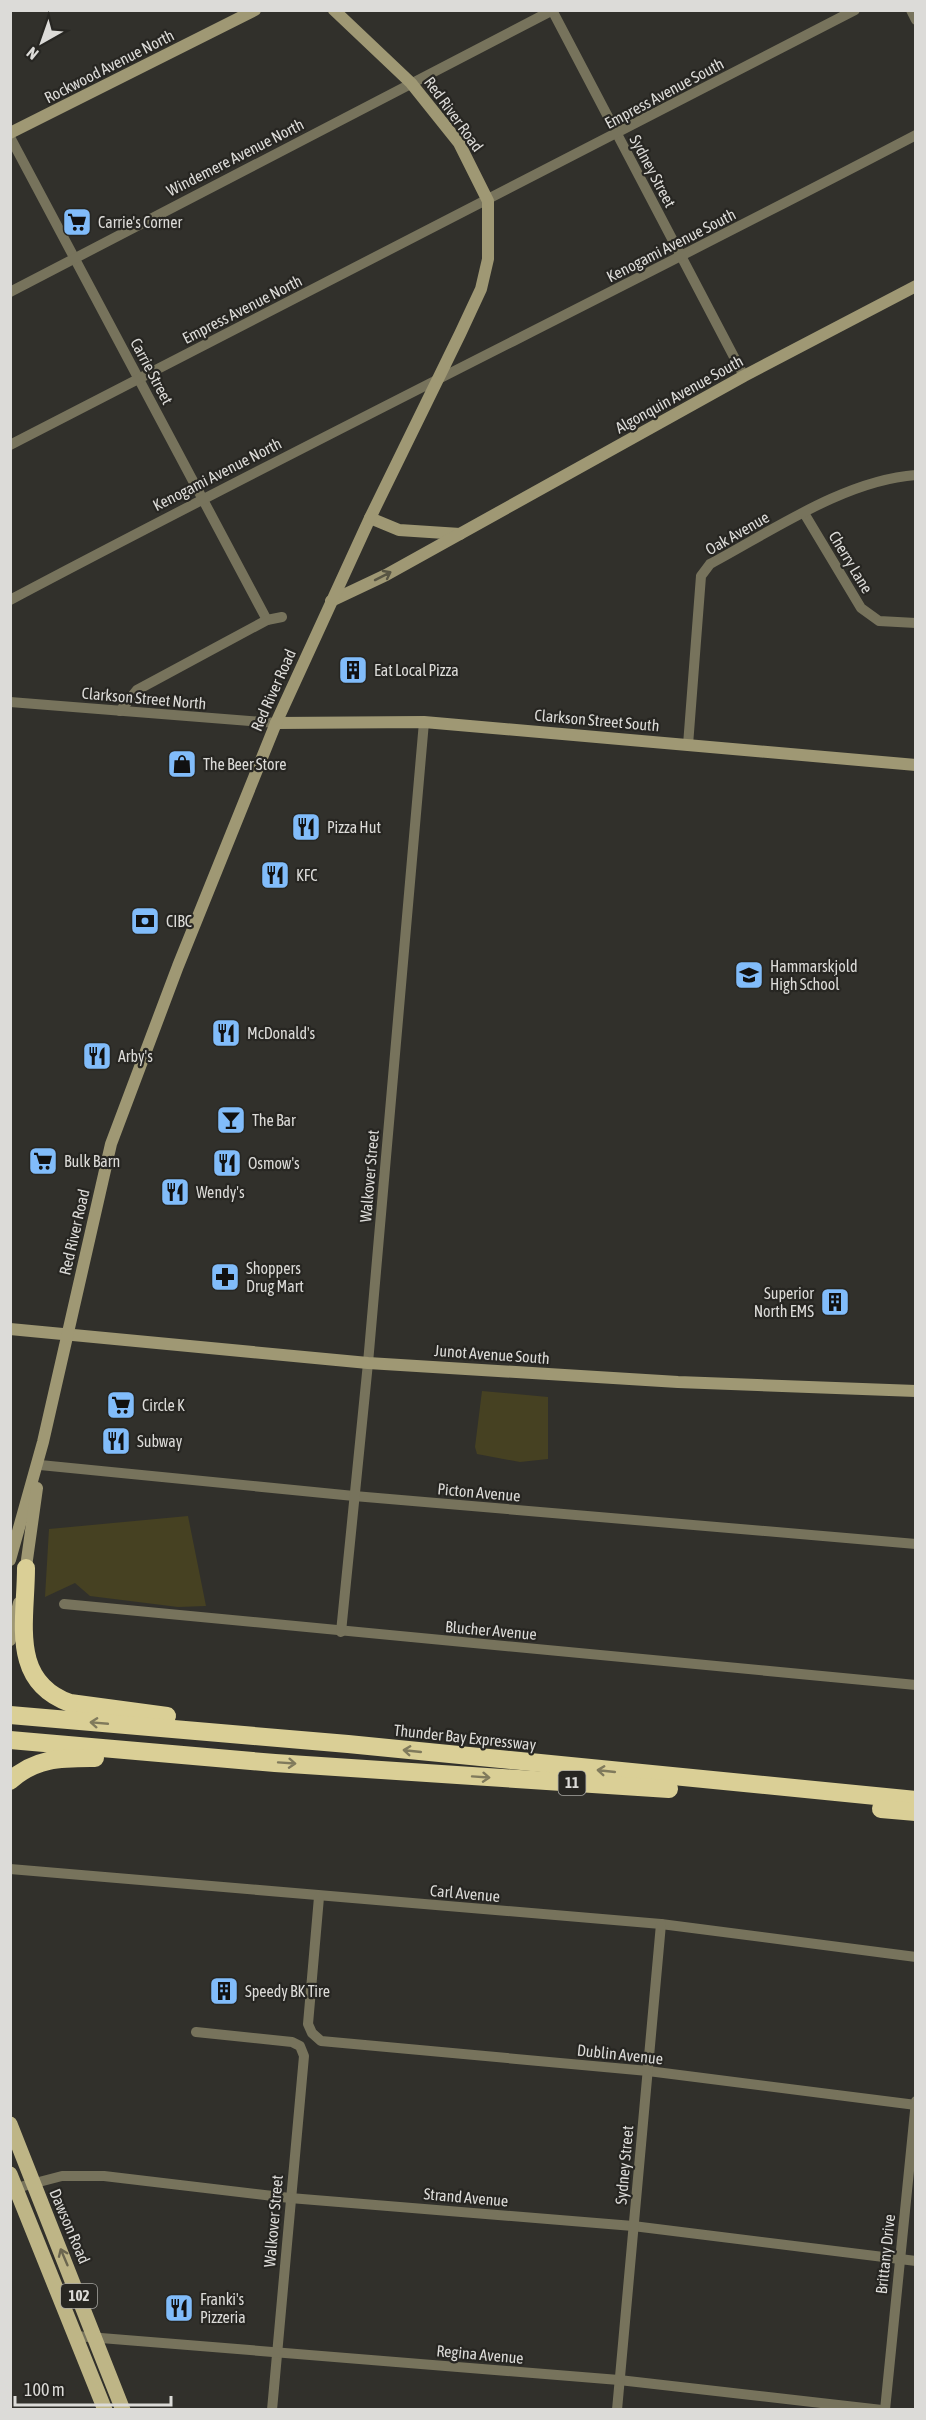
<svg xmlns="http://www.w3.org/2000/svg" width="926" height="2420" font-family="'Asap Condensed',sans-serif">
  <rect width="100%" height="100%" fill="#31302b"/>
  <g fill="#464122">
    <polygon points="482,1391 548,1397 548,1459 520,1462 477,1454 475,1447"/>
    <polygon points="188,1516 206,1606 178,1607 90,1596 75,1583 45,1597 49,1529"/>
  </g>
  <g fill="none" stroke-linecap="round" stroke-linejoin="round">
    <g stroke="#77735c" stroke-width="10">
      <polyline points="552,10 744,376"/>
      <polyline points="911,10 916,20"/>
      <polyline points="10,137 267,620"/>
      <polyline points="10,292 553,10"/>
      <polyline points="10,445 855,10"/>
      <polyline points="804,513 861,608 879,621 916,623"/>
      <path d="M10,600c300,-159 605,-308 906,-465"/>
      <polyline points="10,702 276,723"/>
      <polyline points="120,711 137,690 267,620 282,617"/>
      <path d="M688,745l13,-169 9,-12c62,-33 135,-84 206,-89"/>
      <polyline points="40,1465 354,1496 916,1544"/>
      <polyline points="64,1604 916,1685"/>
      <polyline points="341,1632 368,1363 424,722"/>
      <polyline points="10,1869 661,1924 916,1957"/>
      <polyline points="319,1897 308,2024 312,2033 321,2041 648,2071 916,2105"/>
      <polyline points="196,2032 292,2042 300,2046 304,2056 272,2410"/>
      <polyline points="16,2188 62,2176 104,2176 290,2198 633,2226 916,2261"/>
      <polyline points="76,2336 619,2380 882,2410"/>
      <polyline points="617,2410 661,1924"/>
      <polyline points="885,2410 916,2101"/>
    </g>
    <g stroke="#9f9874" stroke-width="12">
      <polyline points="10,133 255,10"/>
      <polyline points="370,518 399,530 460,534"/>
      <polyline points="331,601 386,575 744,376 916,286"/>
      <polyline points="276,723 424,722 916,765"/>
      <polyline points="10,1329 368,1363 678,1382 916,1391"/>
      <polyline points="10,1560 43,1442 111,1144 178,966 276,723 370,518 460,334 481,289 488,259 488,201 459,143 411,83 334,10"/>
      <polyline points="25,1574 37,1488"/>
      <polyline points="10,1640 19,1603"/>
    </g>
    <g stroke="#beb586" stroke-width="15">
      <polyline points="10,2124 123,2410"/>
      <polyline points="10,2174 105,2410"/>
    </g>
    <g stroke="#dacf96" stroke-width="18">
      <path d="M26,1568c0,53 -17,113 44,135l97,13"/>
      <polyline points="10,1715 348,1744 916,1800"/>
      <polyline points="10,1740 275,1763 669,1789"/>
      <path d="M10,1781c26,-24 53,-23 85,-23"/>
      <polyline points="881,1809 916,1812"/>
    </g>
  </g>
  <defs><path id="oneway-shaft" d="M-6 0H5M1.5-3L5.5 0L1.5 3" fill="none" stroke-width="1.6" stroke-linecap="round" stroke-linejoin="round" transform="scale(1.5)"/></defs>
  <use stroke="#575443" href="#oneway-shaft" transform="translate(383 576) rotate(-27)"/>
  <g stroke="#807a5c">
    <use href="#oneway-shaft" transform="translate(99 1723) rotate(-175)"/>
    <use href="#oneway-shaft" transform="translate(412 1751) rotate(-174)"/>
    <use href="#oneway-shaft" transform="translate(287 1763) rotate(4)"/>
    <use href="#oneway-shaft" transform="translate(606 1771) rotate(-174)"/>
    <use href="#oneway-shaft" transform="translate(481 1777) rotate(4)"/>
  </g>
  <use stroke="#6b664f" href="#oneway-shaft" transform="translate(64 2257) rotate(-113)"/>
  <defs>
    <g id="supermarket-square" transform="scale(1.5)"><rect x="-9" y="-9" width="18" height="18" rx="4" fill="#81bcfa" stroke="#272622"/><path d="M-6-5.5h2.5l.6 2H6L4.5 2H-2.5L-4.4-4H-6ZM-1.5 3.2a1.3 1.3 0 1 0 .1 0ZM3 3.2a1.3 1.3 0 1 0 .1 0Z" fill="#111"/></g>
    <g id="building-square" transform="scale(1.5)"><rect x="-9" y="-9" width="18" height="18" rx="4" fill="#81bcfa" stroke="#272622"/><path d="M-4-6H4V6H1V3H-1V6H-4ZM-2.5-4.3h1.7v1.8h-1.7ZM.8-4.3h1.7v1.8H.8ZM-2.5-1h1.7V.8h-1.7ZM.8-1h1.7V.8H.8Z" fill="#111"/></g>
    <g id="shop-square" transform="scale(1.5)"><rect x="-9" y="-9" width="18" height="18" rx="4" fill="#81bcfa" stroke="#272622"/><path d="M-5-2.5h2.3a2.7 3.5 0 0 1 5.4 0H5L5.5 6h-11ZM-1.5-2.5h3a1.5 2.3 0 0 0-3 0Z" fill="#111"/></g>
    <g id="restaurant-square" transform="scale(1.5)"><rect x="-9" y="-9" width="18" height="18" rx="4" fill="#81bcfa" stroke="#272622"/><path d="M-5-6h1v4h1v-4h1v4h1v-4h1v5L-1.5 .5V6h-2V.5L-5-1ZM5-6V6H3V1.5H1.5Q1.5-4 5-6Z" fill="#111"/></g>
    <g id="bank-square" transform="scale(1.5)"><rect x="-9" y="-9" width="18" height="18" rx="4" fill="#81bcfa" stroke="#272622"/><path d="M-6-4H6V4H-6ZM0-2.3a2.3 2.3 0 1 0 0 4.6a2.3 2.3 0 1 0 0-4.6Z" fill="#111"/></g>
    <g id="school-square" transform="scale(1.5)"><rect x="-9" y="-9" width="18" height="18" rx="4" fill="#81bcfa" stroke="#272622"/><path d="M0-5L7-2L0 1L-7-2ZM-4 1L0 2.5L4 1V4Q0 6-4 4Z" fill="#111"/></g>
    <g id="bar-square" transform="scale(1.5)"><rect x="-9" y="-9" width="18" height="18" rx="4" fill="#81bcfa" stroke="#272622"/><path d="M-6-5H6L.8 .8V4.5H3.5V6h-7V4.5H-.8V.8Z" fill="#111"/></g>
    <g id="pharmacy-square" transform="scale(1.5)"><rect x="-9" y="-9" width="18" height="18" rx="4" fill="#81bcfa" stroke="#272622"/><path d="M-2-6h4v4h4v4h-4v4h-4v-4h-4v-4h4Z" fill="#111"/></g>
  </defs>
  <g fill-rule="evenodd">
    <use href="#supermarket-square" x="77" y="222"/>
    <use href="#building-square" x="353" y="670"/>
    <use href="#shop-square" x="182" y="764"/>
    <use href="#restaurant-square" x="306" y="827"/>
    <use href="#restaurant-square" x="275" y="875"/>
    <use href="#bank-square" x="145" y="921"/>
    <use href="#school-square" x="749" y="975"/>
    <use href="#restaurant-square" x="226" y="1033"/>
    <use href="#restaurant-square" x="97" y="1056"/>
    <use href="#bar-square" x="231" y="1120"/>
    <use href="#supermarket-square" x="43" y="1161"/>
    <use href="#restaurant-square" x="227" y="1163"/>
    <use href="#restaurant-square" x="175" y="1192"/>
    <use href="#pharmacy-square" x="225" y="1277"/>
    <use href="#building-square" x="835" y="1302"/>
    <use href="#supermarket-square" x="121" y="1405"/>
    <use href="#restaurant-square" x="116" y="1441"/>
    <use href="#building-square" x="224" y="1991"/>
    <use href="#restaurant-square" x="179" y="2308"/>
  </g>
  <g text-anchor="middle" stroke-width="4.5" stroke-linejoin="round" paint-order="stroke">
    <g fill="#272622" stroke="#a6a5a1" stroke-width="1.5">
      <rect x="558.5" y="1771" width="27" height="24" rx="4.5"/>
      <rect x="61" y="2284" width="36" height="24" rx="4.5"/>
    </g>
    <g font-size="15" font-weight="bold" fill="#dcdbd8">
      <text x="572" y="1788">11</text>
      <text x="79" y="2301">102</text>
    </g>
    <g font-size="16" fill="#dcdbd8" stroke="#272622">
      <text transform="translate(109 66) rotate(-27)" y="6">Rockwood Avenue North</text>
      <text transform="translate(664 93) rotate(-28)" y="6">Empress Avenue South</text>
      <text transform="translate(454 114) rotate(54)" y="6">Red River Road</text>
      <text transform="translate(235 157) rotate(-27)" y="6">Windemere Avenue North</text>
      <text transform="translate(653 171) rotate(62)" y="6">Sydney Street</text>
      <text transform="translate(671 245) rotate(-27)" y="6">Kenogami Avenue South</text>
      <text transform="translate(242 309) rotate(-27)" y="6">Empress Avenue North</text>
      <text transform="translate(152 371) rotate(62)" y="6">Carrie Street</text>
      <text transform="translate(679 394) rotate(-29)" y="6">Algonquin Avenue South</text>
      <text transform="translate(217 474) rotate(-27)" y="6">Kenogami Avenue North</text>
      <text transform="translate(737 533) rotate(-30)" y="6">Oak Avenue</text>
      <text transform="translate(851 562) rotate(59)" y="6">Cherry Lane</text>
      <text transform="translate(273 690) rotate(-66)" y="6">Red River Road</text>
      <text transform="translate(144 698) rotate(5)" y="6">Clarkson Street North</text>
      <text transform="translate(597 720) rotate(5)" y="6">Clarkson Street South</text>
      <text transform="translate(369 1176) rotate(-85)" y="6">Walkover Street</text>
      <text transform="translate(74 1232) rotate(-77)" y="6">Red River Road</text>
      <text transform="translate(492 1354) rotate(4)" y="6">Junot Avenue South</text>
      <text transform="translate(479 1492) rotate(5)" y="6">Picton Avenue</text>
      <text transform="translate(491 1630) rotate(5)" y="6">Blucher Avenue</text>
      <text transform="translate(465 1737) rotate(6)" y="6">Thunder Bay Expressway</text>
      <text transform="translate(465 1893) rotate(5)" y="6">Carl Avenue</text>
      <text transform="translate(620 2054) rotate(6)" y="6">Dublin Avenue</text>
      <text transform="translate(624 2165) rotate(-85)" y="6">Sydney Street</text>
      <text transform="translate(466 2197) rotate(5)" y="6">Strand Avenue</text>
      <text transform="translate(273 2221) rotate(-85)" y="6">Walkover Street</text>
      <text transform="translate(70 2226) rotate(67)" y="6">Dawson Road</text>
      <text transform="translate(885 2254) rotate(-84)" y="6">Brittany Drive</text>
      <text transform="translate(480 2354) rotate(5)" y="6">Regina Avenue</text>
    </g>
    <g font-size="16" fill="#dcdbd8" stroke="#272622" text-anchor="start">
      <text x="98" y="228">Carrie's Corner</text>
      <text x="374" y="676">Eat Local Pizza</text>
      <text x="203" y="770">The Beer Store</text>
      <text x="327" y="833">Pizza Hut</text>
      <text x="296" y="881">KFC</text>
      <text x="166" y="927">CIBC</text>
      <text x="770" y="972">Hammarskjold<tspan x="770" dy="18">High School</tspan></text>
      <text x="247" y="1039">McDonald's</text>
      <text x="118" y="1062">Arby's</text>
      <text x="252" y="1126">The Bar</text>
      <text x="64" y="1167">Bulk Barn</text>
      <text x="248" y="1169">Osmow's</text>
      <text x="196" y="1198">Wendy's</text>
      <text x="246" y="1274">Shoppers<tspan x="246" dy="18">Drug Mart</tspan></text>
      <text x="814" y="1299" text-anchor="end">Superior<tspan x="814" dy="18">North EMS</tspan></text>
      <text x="142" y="1411">Circle K</text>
      <text x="137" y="1447">Subway</text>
      <text x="245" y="1997">Speedy BK Tire</text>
      <text x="200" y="2305">Franki's<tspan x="200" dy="18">Pizzeria</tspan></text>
    </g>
  </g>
  <rect width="926" height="2420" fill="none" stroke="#dcdbd8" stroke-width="24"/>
  <g transform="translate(42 42) rotate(220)" stroke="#272622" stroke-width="4.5" paint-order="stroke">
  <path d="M0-4.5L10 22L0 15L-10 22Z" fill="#dcdbd8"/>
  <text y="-9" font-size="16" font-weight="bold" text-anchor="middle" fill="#dcdbd8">N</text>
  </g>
  <path d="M15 2396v9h156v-9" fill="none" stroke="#dcdbd8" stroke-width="3"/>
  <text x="24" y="2396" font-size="18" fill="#dcdbd8" stroke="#272622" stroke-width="4.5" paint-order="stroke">100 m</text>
</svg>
